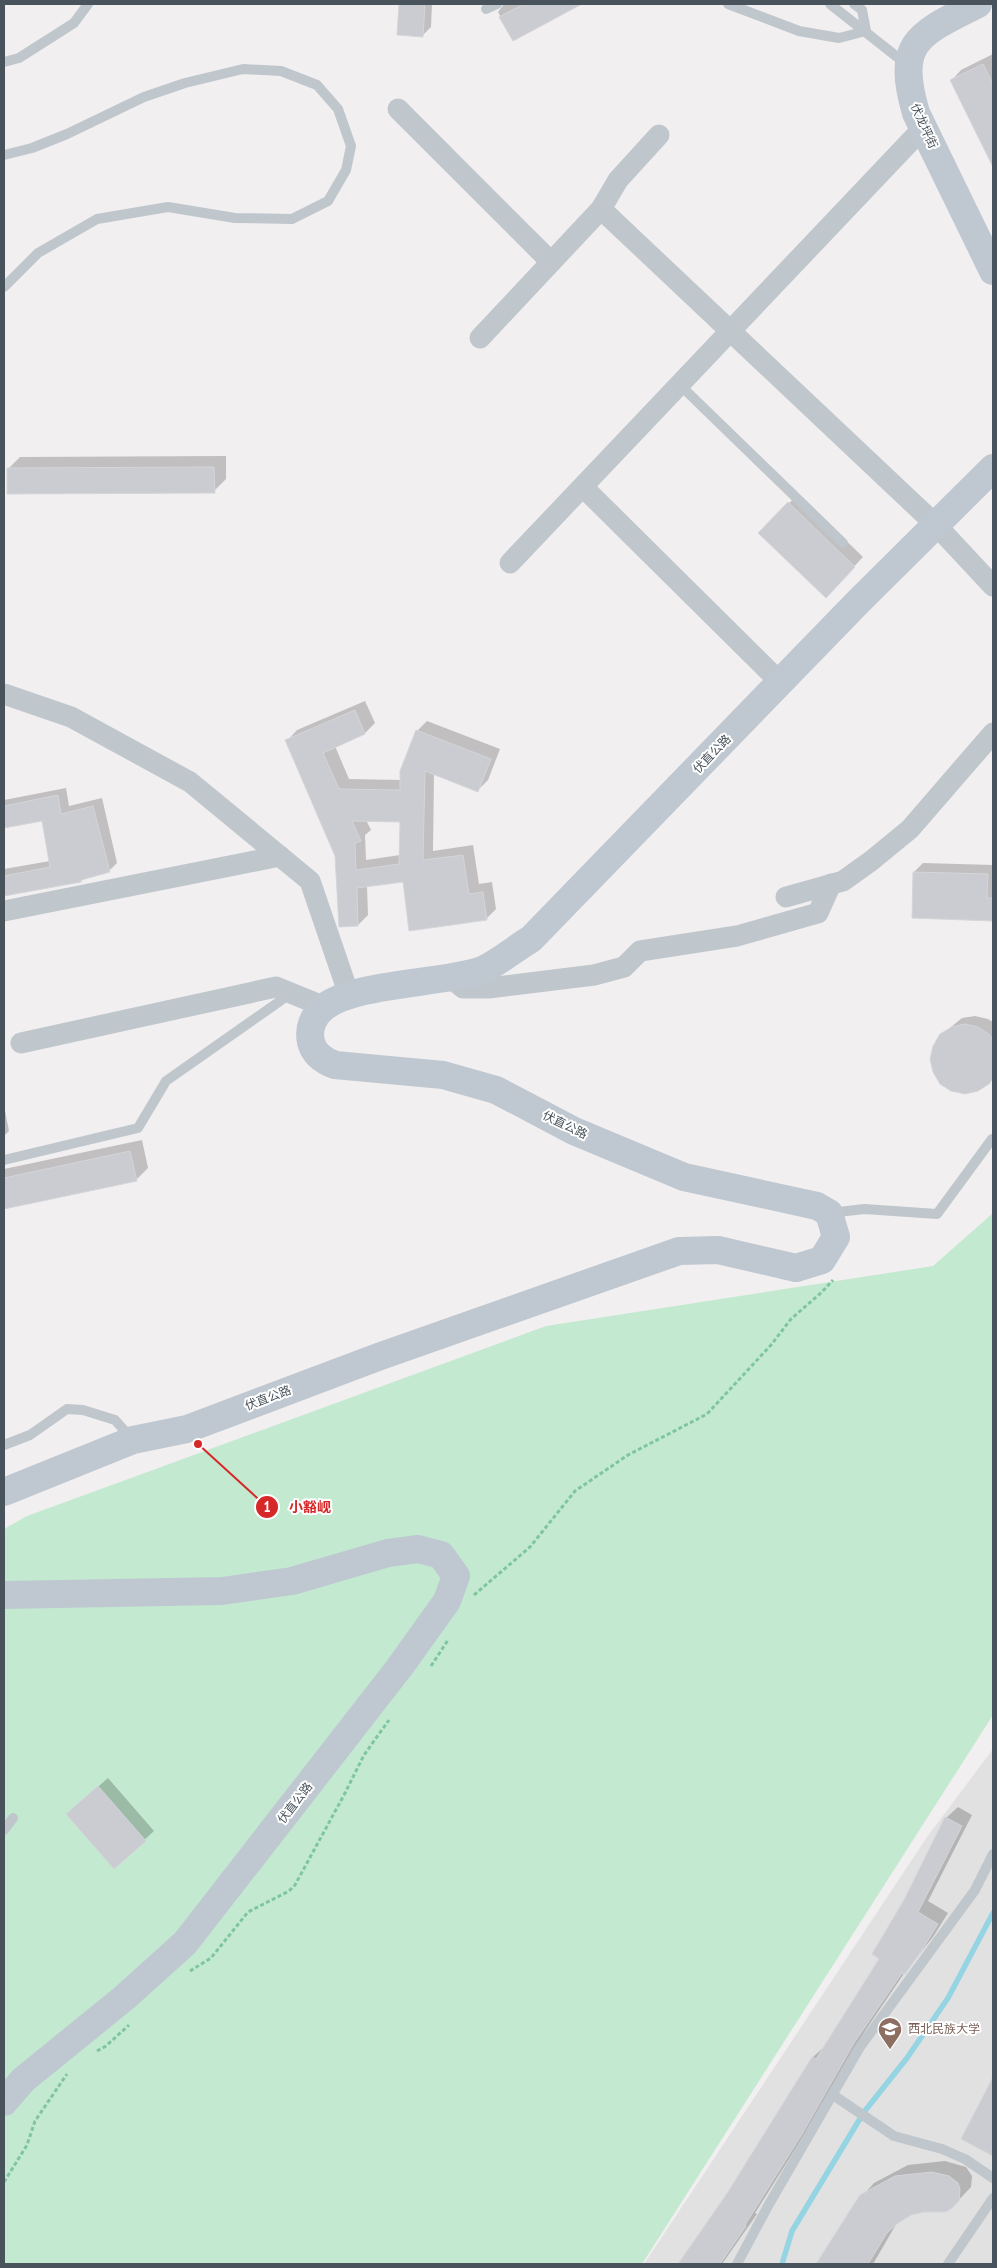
<svg xmlns="http://www.w3.org/2000/svg" width="997" height="2268" font-family="'PT Sans Narrow','Noto Sans SC',sans-serif">
  <rect width="100%" height="100%" fill="#f2eff0"/>
  <polygon fill="#e2e1e1" points="993,1749 993,2264 644,2264 927,1837"/>
  <polygon fill="#c3ead1" points="993,1213 993,1715 642,2264 4,2264 4,1529 27,1516 546,1326 933,1266"/>
  <g fill="#0003" fill-rule="evenodd">
    <polygon points="400,4 432,4 431,27 423,35 399,34"/>
    <polygon points="504,4 579,4 513,40 498,12"/>
    <polygon points="993,54 993,164 951,81 961,70"/>
    <polygon points="226,456 226,479 214,491 8,469 20,457"/>
    <polygon points="798,494 863,557 826,596 760,533"/>
    <path d="M365,701l10,22 -10,10 -30,13 14,33 53,1 15,-49 10,-10 73,28 -12,31 -10,10 -44,-16 -1,77 40,-6 6,39 13,-2 4,27 -10,10 -82,-39 -37,6 1,29 -10,10 -22,-69 -49,-115 10,-11zM366,820h35l-1,35 -34,5 -1,-25 6,-5z"/>
    <polygon points="66,788 69,806 102,798 117,863 109,871 84,878 81,881 4,895 4,869 50,861 43,820 4,827 4,800"/>
    <polygon points="923,863 993,865 993,920 913,917 914,872"/>
    <polygon points="975,1016 988,1019 993,1022 993,1078 988,1083 941,1035 962,1018"/>
    <polygon points="4,1105 9,1131 4,1136"/>
    <polygon points="142,1140 148,1168 136,1180 4,1208 4,1169"/>
    <polygon points="108,1778 154,1831 114,1868 77,1805"/>
    <polygon points="958,1807 972,1815 928,1901 948,1913 933,1937 905,1972 865,2031 813,2121 755,2213 757,2214 722,2264 680,2264 727,2196 813,2057 825,2046 881,1958 906,1900 946,1818"/>
    <polygon points="993,2080 993,2153 992,2154 962,2138"/>
    <polygon points="945,2161 966,2167 972,2176 971,2187 951,2208 924,2210 910,2214 898,2221 873,2264 818,2264 850,2210 874,2183 908,2165"/>
  </g>
  <g fill="none" stroke-linecap="round" stroke-linejoin="round">
    <polyline stroke="#94d4e3" stroke-width="5.5" points="782,2264 792,2231 864,2112 907,2058 948,1998 993,1913"/>
  </g>
  <g fill="#caccd1" stroke="#d4d6da" fill-rule="evenodd">
    <polygon points="399,4 425,4 423,37 397,35"/>
    <polygon points="524,4 582,4 513,41 499,17"/>
    <polygon points="983,64 993,84 993,167 950,80"/>
    <polygon points="214,467 215,493 7,494 7,468"/>
    <polygon points="788,502 855,567 826,598 758,533"/>
    <path d="M355,710l10,24 -42,19 16,36 61,1v-19l16,-41 75,29 -13,33 -53,-21 -2,89 40,-5 6,39 14,-2 4,28 -78,11 -6,-49 -46,6 1,38 -19,1 -4,-71 -50,-116zM352,821l48,1 -1,42 -43,6 -1,-27 6,-2z"/>
    <polygon points="58,795 61,814 93,806 110,872 81,880 81,882 4,896 4,876 50,867 42,821 4,828 4,806"/>
    <polygon points="913,872 988,874 987,898 993,898 993,921 912,918"/>
    <polygon points="965,1024 978,1027 990,1035 993,1040 993,1078 989,1084 978,1091 965,1094 951,1091 940,1084 933,1072 930,1059 933,1046 940,1034 952,1027"/>
    <polygon points="130,1151 137,1181 4,1209 4,1178"/>
    <polygon points="98,1786 146,1841 114,1869 66,1814"/>
    <polygon points="945,1817 962,1826 918,1912 938,1924 922,1950 905,1974 902,1973 854,2043 802,2134 745,2225 746,2226 720,2264 678,2264 726,2195 812,2057 816,2059 879,1959 872,1954 904,1900"/>
    <polygon points="993,2077 993,2156 961,2139"/>
    <polygon points="932,2172 949,2176 958,2183 960,2189 959,2201 951,2209 945,2212 924,2212 911,2215 898,2223 887,2233 868,2264 816,2264 860,2195 895,2176"/>
  </g>
  <g fill="none" stroke-linecap="round" stroke-linejoin="round">
    <g stroke="#7ec5a0" stroke-width="3" stroke-dasharray="4 2.5" stroke-linecap="butt">
      <polyline points="474,1595 530,1547 575,1491 628,1455 707,1414 771,1345 791,1319 822,1292 833,1280"/>
      <polyline points="431,1666 448,1640"/>
      <polyline points="190,1971 211,1958 248,1912 289,1891 295,1885 344,1795 364,1755 389,1720"/>
      <polyline points="97,2051 106,2046 129,2025"/>
      <polyline points="4,2182 27,2145 35,2121 67,2074"/>
    </g>
    <g stroke="#bfc7cd" stroke-width="10">
      <polyline points="728,4 799,31 839,38 866,31 862,10 854,4"/>
      <polyline points="830,4 906,64"/>
      <polyline points="486,9 497,4"/>
      <polyline points="4,62 19,58 74,23 88,4"/>
      <polyline points="4,155 32,148 67,134 144,97 185,83 243,69 281,71 317,85 338,109 351,146 346,170 328,201 292,219 235,218 168,207 97,219 38,253 4,287"/>
      <polyline points="680,385 843,543"/>
      <polyline points="4,1160 138,1128 166,1081 290,994"/>
      <polyline points="830,1213 864,1209 937,1214 992,1139"/>
      <polyline points="4,1445 30,1435 67,1409 83,1410 115,1420 132,1439"/>
      <polyline points="4,1830 13,1818"/>
      <polyline points="833,2095 894,2136 942,2149 965,2159 993,2178"/>
      <polyline points="737,2264 768,2206 860,2047 975,1890 993,1854"/>
      <polyline points="948,2264 993,2198"/>
    </g>
    <g stroke="#bfc7cd" stroke-width="21">
      <polyline points="398,109 551,262"/>
      <polyline points="601,209 618,180 659,135"/>
      <polyline points="480,338 601,209 936,525 993,586"/>
      <polyline points="583,487 781,683"/>
      <polyline points="510,563 923,128"/>
      <polyline points="4,694 71,717 190,782 310,881 349,995"/>
      <polyline points="786,897 843,881 871,861 910,829 993,733"/>
      <polyline points="4,911 280,856"/>
      <polyline points="449,976 463,988 489,988 594,975 624,967 640,951 737,936 818,913 831,884"/>
      <polyline points="21,1043 276,987 325,1007"/>
    </g>
    <g stroke="#bfc8d1" stroke-width="28">
      <path d="M978,4c-59,30 -83,37 -62,109l77,158"/>
      <path d="M4,1492l129,-52 54,-11 191,-72 301,-106 39,-1 78,18 26,-8 14,-23 -7,-24 -12,-7 -133,-29 -110,-46 -78,-41 -53,-15 -108,-10c-11,-4 -21,-11 -24,-23 -3,-13 2,-26 12,-34 31,-25 115,-24 156,-37 14,-4 38,-24 52,-32l327,-337 135,-134"/>
      <polyline points="4,1595 222,1591 292,1581 388,1553 418,1549 441,1555 456,1576 447,1601 399,1668 185,1943 124,1998 23,2080 4,2102"/>
    </g>
  </g>
  <defs>
    <g id="university-pin" transform="scale(1.25)"><path d="M0 17L-7.5 6A9.5 9.5 0 1 1 7.5 6Z" fill="#8d6e63" stroke="#fff"/><path d="M0-5L7-2L0 1L-7-2ZM-4 1L0 2.5L4 1V4Q0 6-4 4Z" fill="#fff"/></g>
  </defs>
  <g fill-rule="evenodd">
    <use href="#university-pin" x="890" y="2029"/>
  </g>
  <g text-anchor="middle" stroke-width="4" stroke-linejoin="round" paint-order="stroke">
    <g font-size="12" fill="#49535b" stroke="#fff">
      <text transform="translate(924 126) rotate(66)" y="4">伏龙坪街</text>
      <text transform="translate(712 754) rotate(-46)" y="4">伏直公路</text>
      <text transform="translate(565 1125) rotate(26)" y="4">伏直公路</text>
      <text transform="translate(268 1398) rotate(-21)" y="4">伏直公路</text>
      <text transform="translate(295 1803) rotate(-52)" y="4">伏直公路</text>
    </g>
    <g font-size="12" fill="#785e54" stroke="#fff" text-anchor="start">
      <text x="908" y="2033">西北民族大学</text>
    </g>
  </g>
  <path fill="none" stroke="#d62828" stroke-width="2" d="M198 1444L267 1507"/>
  <g fill="#d62828" stroke="#fff" stroke-width="2">
    <circle cx="198" cy="1444" r="5"/>
    <circle cx="267" cy="1507" r="12"/>
  </g>
  <g font-size="15" text-anchor="middle" font-weight="bold" fill="#fff">
    <text x="267" y="1512">1</text>
  </g>
  <g font-size="14" text-anchor="middle" font-weight="bold" fill="#d62828" stroke="#fff" stroke-width="4" stroke-linejoin="round" paint-order="stroke">
    <text x="310" y="1512">小豁岘</text>
  </g>
  <rect width="997" height="2268" fill="none" stroke="#49535b" stroke-width="10"/>
</svg>
